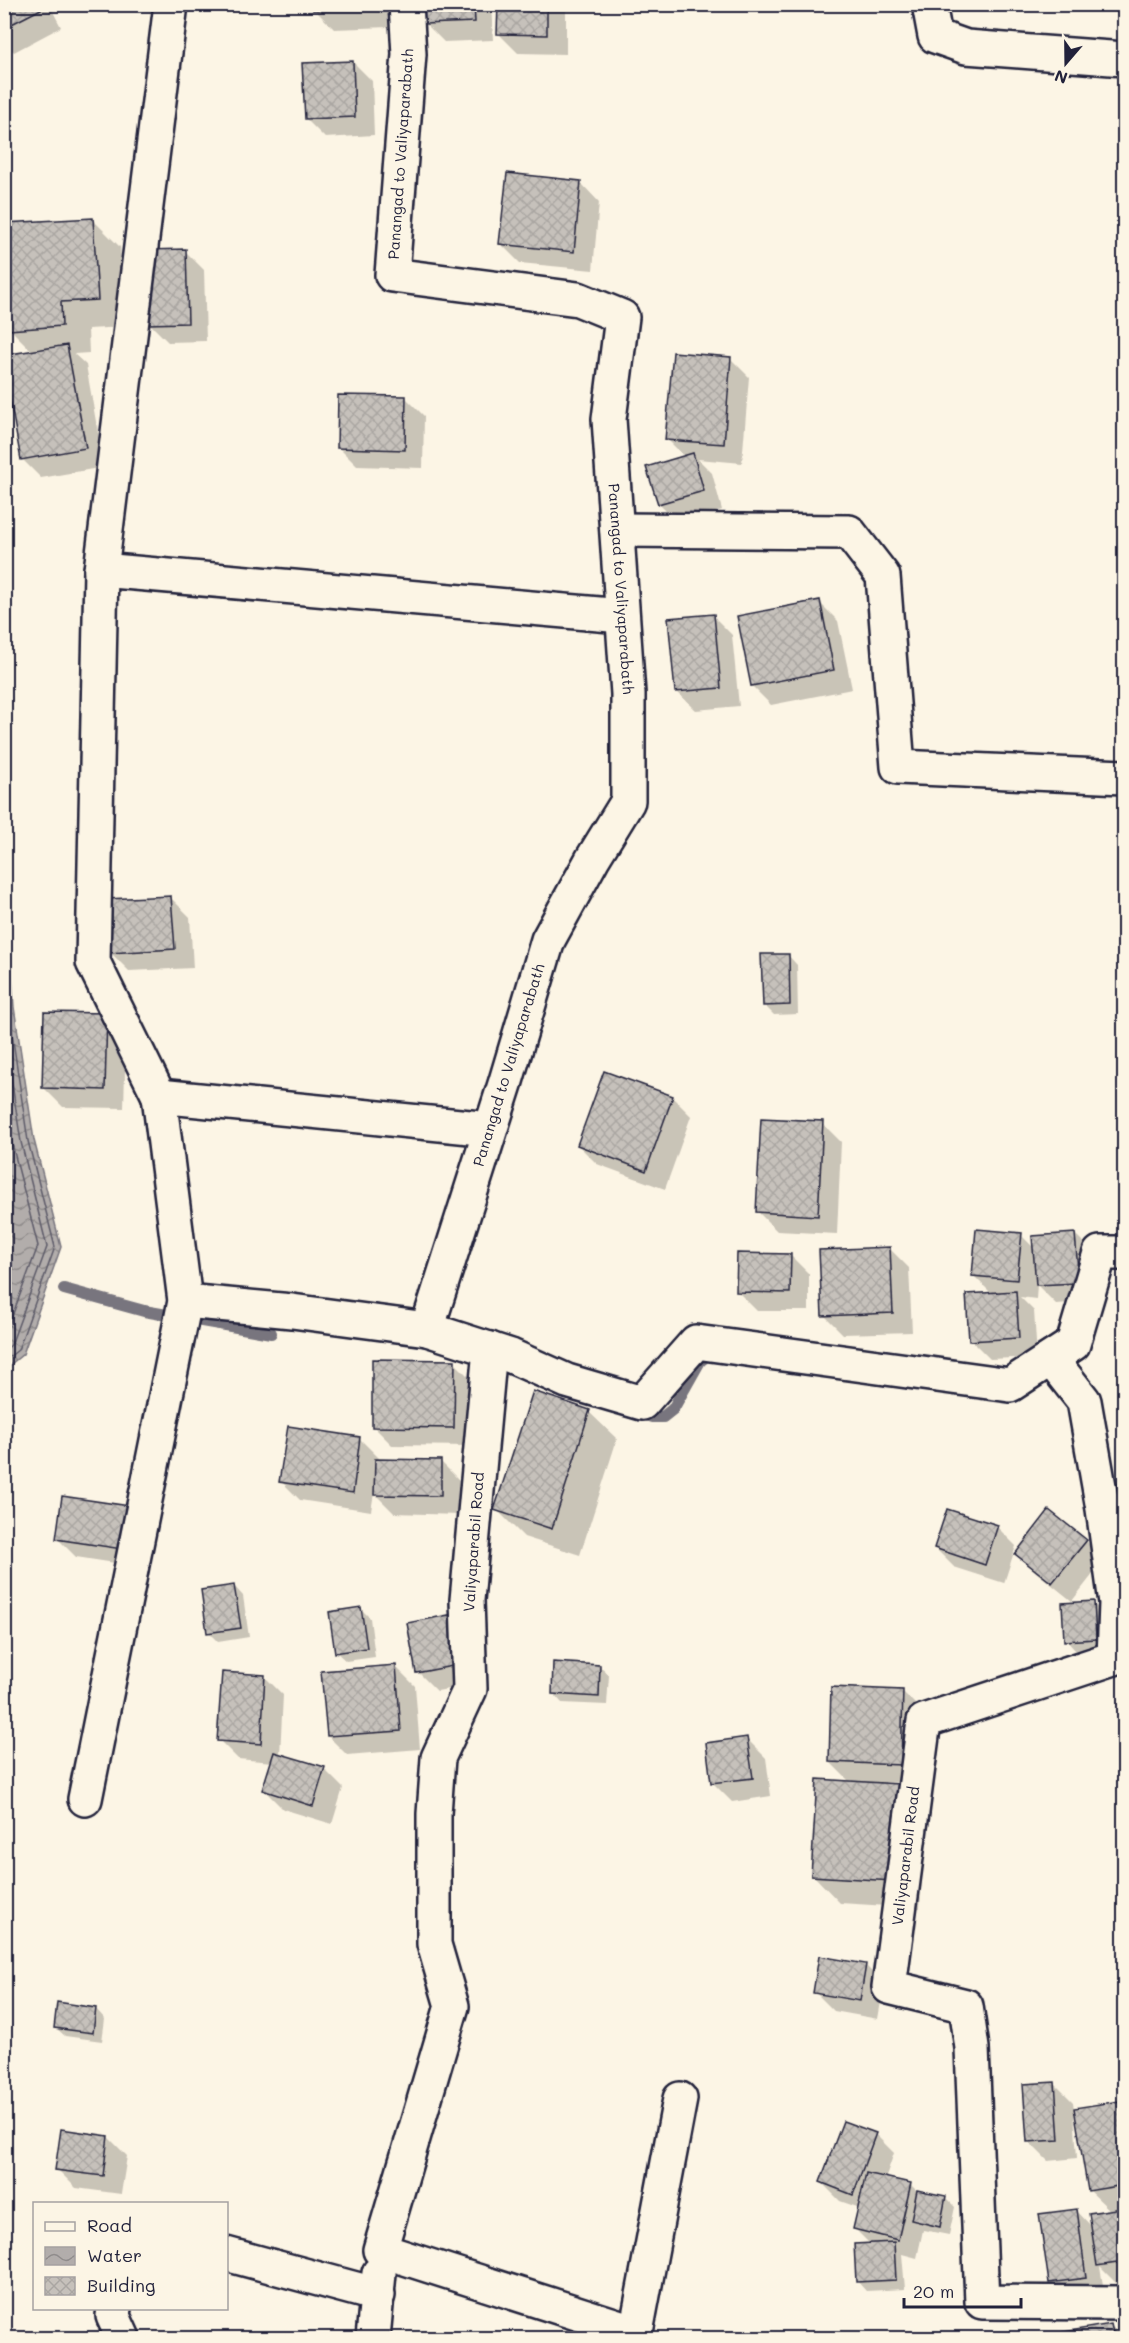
<svg xmlns="http://www.w3.org/2000/svg" width="1129" height="2343" font-family="Mali,sans-serif">
  <defs>
    <pattern id="water-waves" width="16" height="10" patternUnits="userSpaceOnUse" patternTransform="scale(1.5)"><rect width="16" height="10" fill="#b2adab"/><path d="M0 5q4-4 8 0t8 0" fill="none" stroke="#908c8c"/></pattern>
    <pattern id="building-cross-hatch" width="8" height="8" patternUnits="userSpaceOnUse" patternTransform="scale(1.5)"><rect width="8" height="8" fill="#c6c1bb"/><path d="M0 0l8 8M0 8l8-8" fill="none" stroke="#aaa6a2"/></pattern>
  </defs>
  <rect width="100%" height="100%" fill="#fcf5e5"/>
  <filter id="ink" filterUnits="userSpaceOnUse"><feTurbulence type="fractalNoise" baseFrequency=".0167" numOctaves="2"/><feDisplacementMap in="SourceGraphic" scale="12" xChannelSelector="R" yChannelSelector="G"/><feConvolveMatrix kernelMatrix="1 2 1 2 8 2 1 2 1" color-interpolation-filters="sRGB"/></filter>
  <g filter="url(#ink)">
    <polygon fill="url(#water-waves)" stroke="#78757e" stroke-width="1.5" points="5,871 14,1007 34,1140 61,1247 23,1354 5,1369"/>
    <g fill="#0003">
      <polygon points="4,4 49,4 61,27 14,52 4,43"/>
      <polygon points="314,4 388,4 389,27 334,29 315,10"/>
      <polygon points="424,4 491,4 493,40 444,42 425,23"/>
      <polygon points="499,4 566,4 566,54 518,53 499,34"/>
      <polygon points="353,62 372,81 374,135 325,138 306,119"/>
      <polygon points="580,182 599,202 593,270 520,263 501,244"/>
      <polygon points="92,219 120,247 125,327 88,329 89,353 74,354 86,365 104,467 41,478 22,459 33,352 10,329"/>
      <polygon points="185,251 204,270 206,341 168,342 149,323"/>
      <polygon points="730,358 749,377 742,463 698,459 712,473 722,510 678,523 659,504 648,468 685,457 667,439"/>
      <polygon points="405,397 424,416 423,468 357,466 338,447"/>
      <polygon points="819,602 838,621 852,689 771,705 752,686"/>
      <polygon points="713,616 732,635 739,706 696,710 676,691"/>
      <polygon points="171,898 190,917 193,968 129,971 110,952"/>
      <polygon points="788,955 797,965 798,1014 774,1015 764,1005"/>
      <polygon points="107,1015 126,1034 124,1108 63,1107 44,1088"/>
      <polygon points="672,1097 691,1116 665,1189 597,1164 578,1145"/>
      <polygon points="822,1123 841,1142 837,1234 777,1231 758,1212"/>
      <polygon points="1075,1234 1094,1253 1097,1301 1056,1304 1037,1285 1036,1299 1020,1297 1034,1311 1037,1357 990,1359 971,1340 992,1294 974,1276 1021,1235 1034,1248"/>
      <polygon points="890,1249 909,1268 912,1332 843,1334 824,1315"/>
      <polygon points="790,1255 809,1274 809,1311 757,1311 738,1292"/>
      <polygon points="454,1362 473,1381 472,1446 392,1445 373,1426"/>
      <polygon points="589,1412 617,1439 580,1555 524,1537 496,1509"/>
      <polygon points="360,1439 379,1458 378,1460 440,1461 459,1480 459,1515 394,1513 374,1493 371,1511 300,1500 281,1481"/>
      <polygon points="64,1498 141,1567 76,1557 57,1538"/>
      <polygon points="948,1511 997,1527 1016,1546 1004,1583 954,1567 935,1548"/>
      <polygon points="1086,1541 1104,1560 1072,1601 1036,1572 1017,1554"/>
      <polygon points="234,1586 243,1596 249,1637 218,1642 209,1633"/>
      <polygon points="1093,1603 1102,1612 1104,1648 1075,1650 1066,1640"/>
      <polygon points="360,1608 370,1618 375,1657 346,1661 336,1652"/>
      <polygon points="409,1624 482,1683 437,1691 418,1672"/>
      <polygon points="599,1666 609,1675 607,1705 562,1703 553,1693"/>
      <polygon points="396,1667 415,1686 420,1749 347,1755 328,1736"/>
      <polygon points="264,1676 283,1695 280,1755 324,1769 343,1788 332,1824 283,1809 264,1790 273,1762 238,1759 219,1740"/>
      <polygon points="902,1691 921,1710 919,1783 885,1782 885,1785 926,1814 920,1908 840,1903 813,1875 851,1783 830,1762"/>
      <polygon points="747,1739 766,1758 771,1796 732,1802 713,1783"/>
      <polygon points="865,1965 884,1984 878,2019 834,2011 815,1992"/>
      <polygon points="96,2009 105,2019 102,2041 65,2036 55,2027"/>
      <polygon points="1054,2083 1073,2102 1074,2110 1119,2103 1124,2108 1124,2206 1119,2207 1124,2213 1124,2283 1117,2284 1100,2267 1105,2297 1069,2301 1050,2282 1076,2210 1092,2227 1111,2211 1089,2190 1076,2112 1074,2112 1077,2158 1048,2161 1029,2142"/>
      <polygon points="875,2134 894,2153 885,2179 910,2184 917,2191 945,2197 955,2207 949,2235 923,2230 917,2258 902,2254 905,2289 866,2291 857,2281 871,2245 855,2229 860,2208 840,2201 821,2182"/>
      <polygon points="108,2137 127,2156 121,2194 76,2188 57,2169"/>
      <polygon points="1110,2325 1124,2338 1065,2338 1064,2334"/>
    </g>
    <g fill="none" stroke-linecap="round" stroke-linejoin="round">
      <g stroke="#5c5a68" stroke-width="1.5">
        <polyline points="4,954 8,1007 28,1141 55,1247 18,1350 4,1361"/>
        <polyline points="4,1032 21,1142 47,1247 11,1345 4,1351"/>
        <polyline points="4,1094 12,1144 38,1246 4,1338"/>
      </g>
      <g stroke="#78757e" stroke-width="12">
        <polyline points="64,1289 144,1311 271,1333"/>
        <polyline points="635,1412 652,1417 663,1417 673,1409 700,1361 710,1353"/>
      </g>
    </g>
    <g fill="url(#building-cross-hatch)" stroke="#22223b" stroke-width="1.5">
      <polygon points="4,4 42,4 43,8 4,28"/>
      <polygon points="313,4 370,4 370,8 313,10"/>
      <polygon points="423,4 474,4 475,22 424,24"/>
      <polygon points="498,4 547,4 547,35 497,34"/>
      <polygon points="353,61 355,117 305,119 302,63"/>
      <polygon points="507,173 581,181 574,252 499,244"/>
      <polygon points="93,218 98,300 61,302 62,326 9,330 4,271 4,223"/>
      <polygon points="186,249 188,323 147,324 145,250"/>
      <polygon points="67,345 86,448 21,460 4,367 4,355"/>
      <polygon points="673,352 731,357 724,444 665,440"/>
      <polygon points="338,395 406,396 405,450 337,448"/>
      <polygon points="693,453 704,491 658,504 646,467"/>
      <polygon points="820,600 834,670 751,686 737,616"/>
      <polygon points="714,614 721,688 675,692 668,618"/>
      <polygon points="171,896 175,949 109,953 106,899"/>
      <polygon points="761,954 789,954 790,1005 763,1006"/>
      <polygon points="44,1012 107,1013 105,1090 42,1088"/>
      <polygon points="604,1071 673,1096 646,1171 577,1145"/>
      <polygon points="761,1118 823,1121 818,1216 756,1212"/>
      <polygon points="976,1229 1022,1233 1017,1280 972,1276"/>
      <polygon points="1075,1233 1079,1283 1036,1285 1032,1236"/>
      <polygon points="890,1247 893,1313 822,1316 819,1250"/>
      <polygon points="737,1253 791,1254 790,1293 736,1292"/>
      <polygon points="1016,1291 1019,1338 969,1341 966,1294"/>
      <polygon points="372,1359 455,1360 454,1428 372,1427"/>
      <polygon points="533,1391 590,1410 552,1529 494,1510"/>
      <polygon points="288,1426 360,1437 353,1493 279,1482"/>
      <polygon points="375,1459 441,1460 441,1496 374,1495"/>
      <polygon points="62,1496 129,1506 122,1549 56,1539"/>
      <polygon points="947,1509 998,1525 985,1565 934,1548"/>
      <polygon points="1049,1510 1087,1540 1052,1583 1015,1554"/>
      <polygon points="234,1585 241,1628 207,1633 201,1590"/>
      <polygon points="1094,1601 1096,1639 1064,1641 1062,1603"/>
      <polygon points="361,1607 367,1648 335,1653 329,1612"/>
      <polygon points="454,1614 463,1664 416,1673 407,1623"/>
      <polygon points="553,1662 600,1665 599,1697 552,1694"/>
      <polygon points="396,1665 401,1731 327,1736 321,1671"/>
      <polygon points="222,1672 265,1675 261,1744 217,1741"/>
      <polygon points="831,1687 903,1690 901,1765 829,1762"/>
      <polygon points="747,1737 753,1778 711,1783 706,1743"/>
      <polygon points="274,1752 325,1767 313,1806 262,1790"/>
      <polygon points="817,1779 899,1784 893,1881 811,1876"/>
      <polygon points="819,1956 866,1964 860,2001 813,1993"/>
      <polygon points="57,2002 96,2008 93,2033 54,2028"/>
      <polygon points="1055,2082 1059,2140 1027,2142 1023,2084"/>
      <polygon points="1119,2101 1124,2132 1124,2185 1088,2191 1074,2108"/>
      <polygon points="843,2121 876,2133 853,2195 820,2182"/>
      <polygon points="61,2129 108,2136 103,2176 55,2170"/>
      <polygon points="866,2173 911,2183 898,2240 853,2229"/>
      <polygon points="917,2190 946,2196 940,2227 911,2220"/>
      <polygon points="1122,2208 1124,2227 1124,2262 1097,2266 1089,2213"/>
      <polygon points="1077,2209 1086,2278 1049,2283 1039,2214"/>
      <polygon points="894,2242 896,2280 856,2282 854,2244"/>
      <polygon points="1111,2324 1114,2338 1064,2338 1063,2332"/>
    </g>
    <g fill="none" stroke-linecap="round" stroke-linejoin="round">
      <g stroke="#22223b" stroke-width="38">
        <g id="minor">
          <path id="s1" d="M406,4l3,50 -17,221 186,24 44,18 -13,102 19,275v107l-35,57 -45,82 -42,141 -79,248"/>
          <polyline points="929,4 935,36 966,47 1124,59"/>
          <polyline points="617,530 849,532 883,576 898,767 1124,777"/>
          <polyline points="101,570 622,616"/>
          <polyline points="159,1096 93,962 101,570 171,4"/>
          <polyline points="185,1301 292,1311 427,1329 511,1356 567,1381 642,1403 696,1342 1010,1385 1073,1344 1100,1253 1124,1253"/>
          <polyline points="490,1349 467,1600 470,1689 438,1758 434,1814 434,1944 452,2006 380,2250 636,2332 635,2338"/>
          <polyline points="1051,1359 1084,1401 1103,1509 1116,1603 1114,1658 924,1721 889,1987 966,2006 972,2048 982,2302 1124,2303"/>
          <polyline points="85,1799 185,1301 159,1096 490,1129"/>
          <polyline points="226,2254 378,2295"/>
          <polyline points="114,2308 113,2316 123,2338"/>
          <polyline points="636,2332 680,2099"/>
          <polyline points="373,2338 379,2273"/>
        </g>
      </g>
      <use href="#minor" stroke="#fcf5e5" stroke-width="33"/>
    </g>
  </g>
  <g text-anchor="middle" stroke-width="4.5" stroke-linejoin="round" paint-order="stroke">
    <g font-size="15" fill="#22223b" stroke="#fcf5e5">
      <text transform="translate(401 154) rotate(-86)" y="5">Panangad to Valiyaparabath</text>
      <text dy="5" stroke="none"><textPath href="#s1" startOffset="780">Panangad to Valiyaparabath</textPath></text>
      <text transform="translate(509 1065) rotate(-73)" y="5">Panangad to Valiyaparabath</text>
      <text transform="translate(474 1542) rotate(-86)" y="5">Valiyaparabil Road</text>
      <text transform="translate(906 1856) rotate(-83)" y="5">Valiyaparabil Road</text>
    </g>
  </g>
  <rect width="1129" height="2343" fill="none" stroke="#fcf5e5" stroke-width="24"/>
  <rect x="12" y="12" width="1105" height="2319" fill="none" stroke="#22223b" stroke-width="2" filter="url(#ink)"/>
  <rect x="33" y="2202" width="195" height="108" fill="#fcf5e5" stroke="#a5a1a1" stroke-width="1.5"/>
  <rect x="45" y="2222" width="30" height="9" fill="#fcf5e5" stroke="#a5a1a1" stroke-width="1.5"/>
  <text x="87" y="2232" font-size="18" fill="#22223b">Road</text>
  <rect x="45" y="2247" width="30" height="18" fill="url(#water-waves)" stroke="#a5a1a1" stroke-width="1.5"/>
  <text x="87" y="2262" font-size="18" fill="#22223b">Water</text>
  <rect x="45" y="2277" width="30" height="18" fill="url(#building-cross-hatch)" stroke="#a5a1a1" stroke-width="1.5"/>
  <text x="87" y="2292" font-size="18" fill="#22223b">Building</text>
  <g transform="translate(1066 63) rotate(200)" stroke="#fcf5e5" stroke-width="4.5" paint-order="stroke">
  <path d="M0-4.5L10 22L0 15L-10 22Z" fill="#22223b"/>
  <text y="-9" font-size="16" font-weight="bold" text-anchor="middle" fill="#22223b">N</text>
  </g>
  <path d="M904 2298v9h117v-9" fill="none" stroke="#22223b" stroke-width="3"/>
  <text x="913" y="2298" font-size="18" fill="#22223b" stroke="#fcf5e5" stroke-width="4.5" paint-order="stroke">20 m</text>
</svg>
